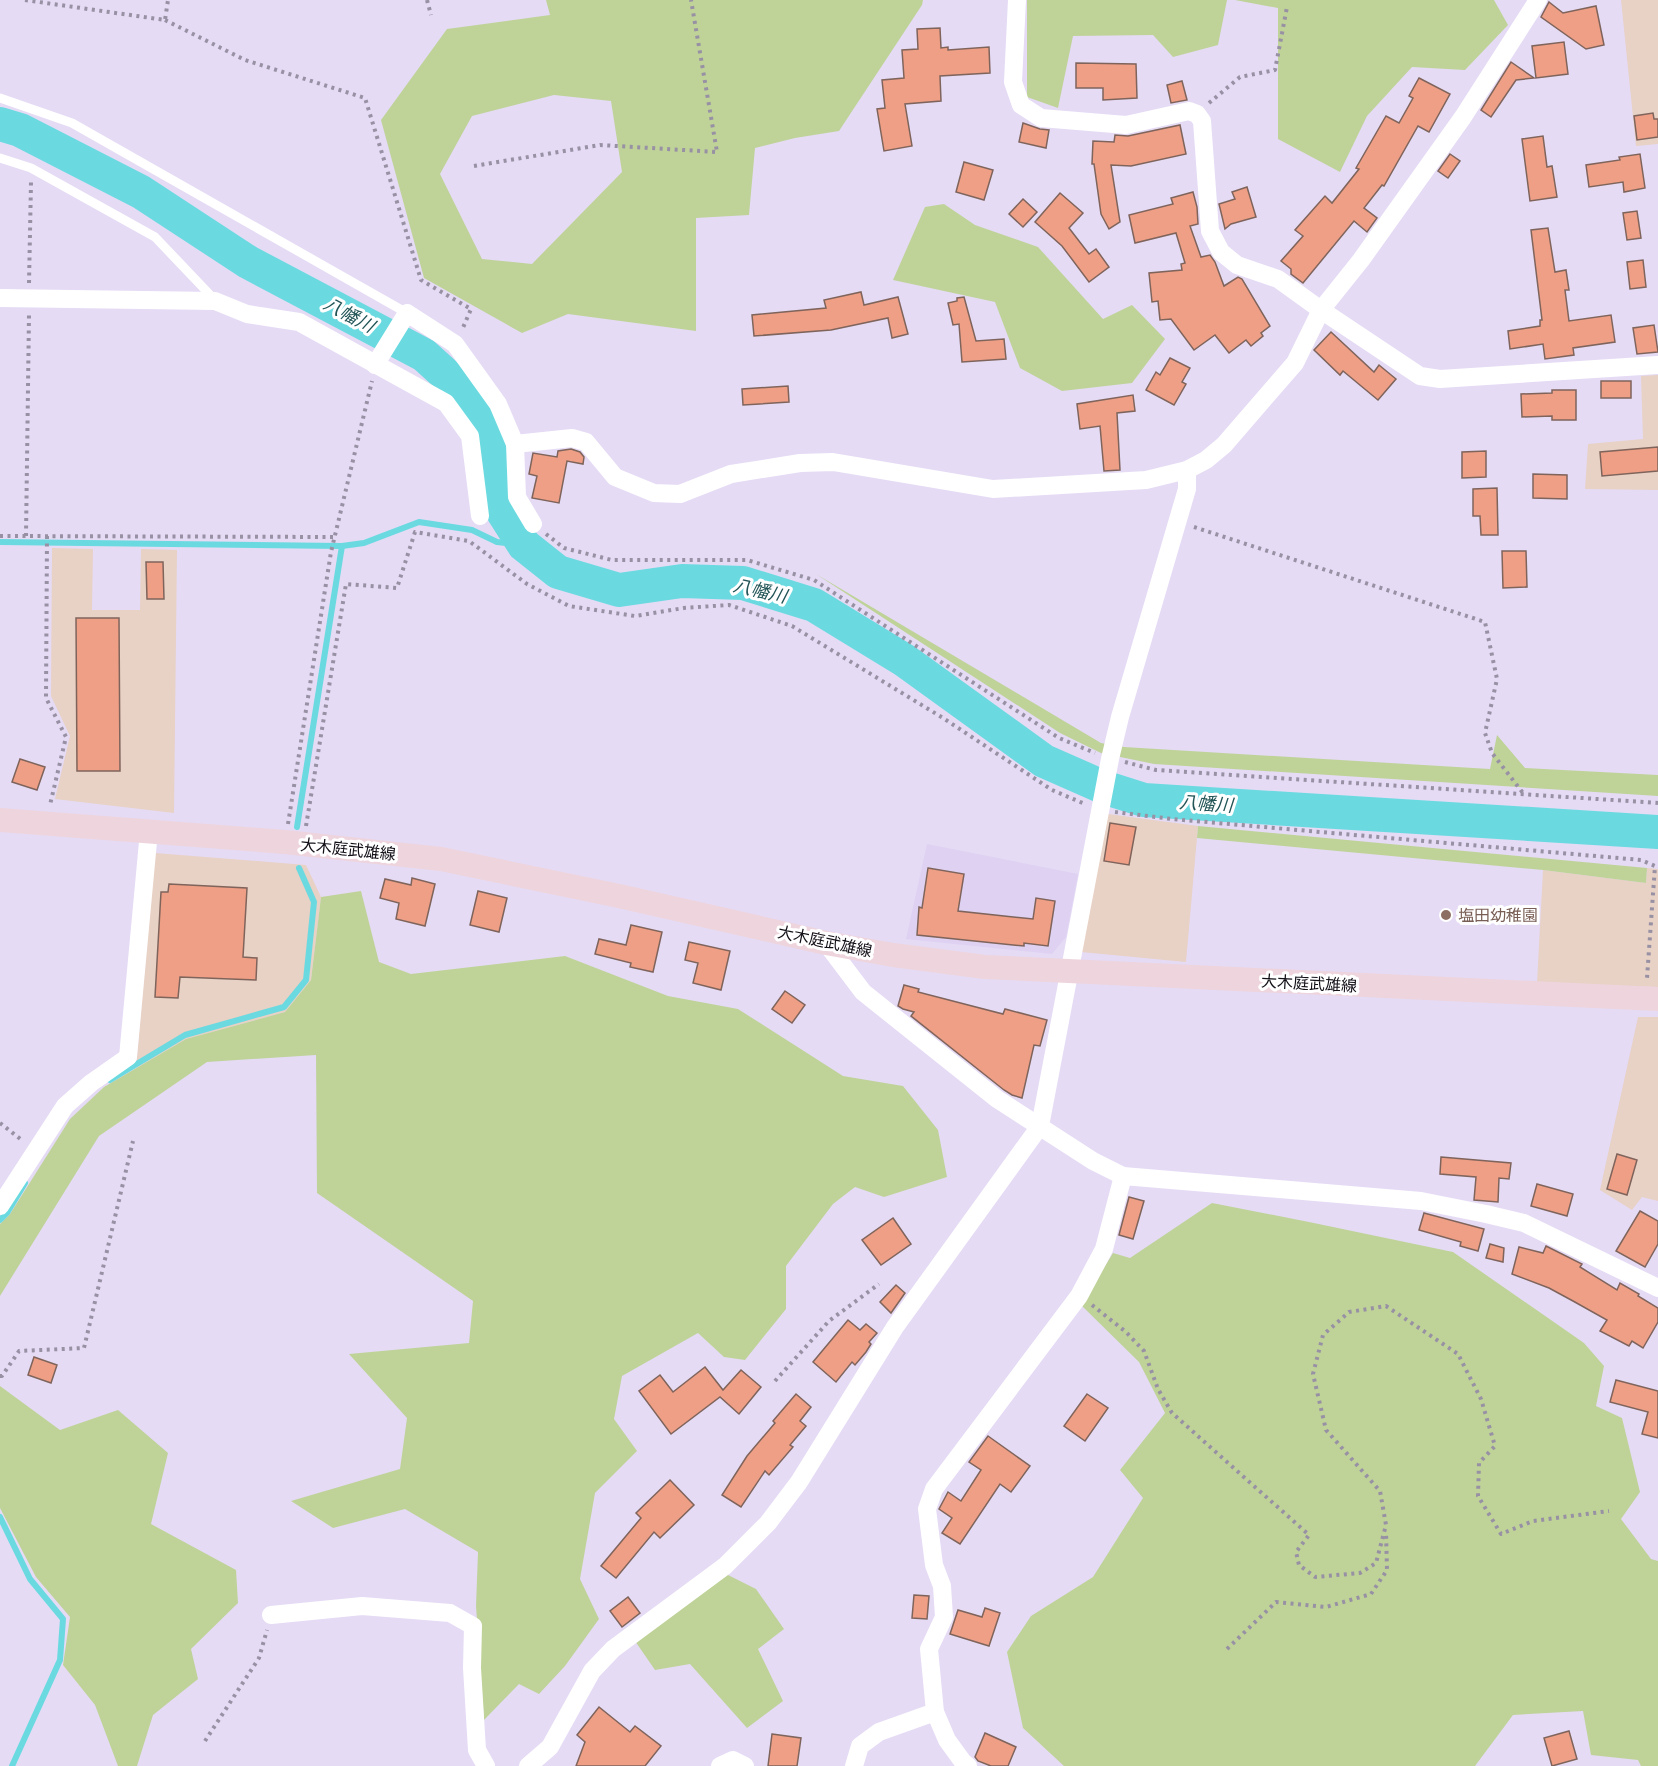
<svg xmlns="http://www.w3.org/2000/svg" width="1658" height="1766" font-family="Helvetica,'Noto Sans JP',sans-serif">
  <rect width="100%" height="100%" fill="#e5dbf5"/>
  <g fill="#e8d1c5">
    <polygon points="1621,0 1658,0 1658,144 1636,146"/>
    <polygon points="1658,375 1658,490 1585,489 1588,444 1643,439 1641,376"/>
    <polygon points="52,548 93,549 92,610 140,610 141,549 177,550 174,813 55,799 70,736 51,696"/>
    <polygon points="1108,814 1198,826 1186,962 1081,952"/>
    <polygon points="155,853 306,865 321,897 311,980 285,1012 186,1039 136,1068"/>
    <polygon points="1647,868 1658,869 1658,987 1537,983 1543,870 1646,883"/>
    <polygon points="1638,1017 1658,1017 1658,1201 1642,1197 1632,1210 1600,1190"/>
  </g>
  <polygon fill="#ded1f2" points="927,844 1078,874 1066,937 1052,954 906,939"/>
  <g fill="#bfd399" fill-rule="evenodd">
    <path d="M546,0h377l-1,5 -83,126 -44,7 -40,10 -6,67 -53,3v113l-128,-17 -46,19 -98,-55 -43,-158 66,-91 103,-14zM554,95l57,6 11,71 -90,92 -50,-5 -42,-85 32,-58z"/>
    <polygon points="1027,0 1227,0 1218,45 1173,57 1153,35 1073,36 1058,108 1027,97"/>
    <polygon points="1235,0 1494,0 1508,25 1465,70 1412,67 1367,116 1340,172 1278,139 1278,8"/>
    <polygon points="944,204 975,225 1038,247 1103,319 1132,305 1165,339 1132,383 1062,391 1020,368 995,302 893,280 925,207"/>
    <polygon points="816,574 1101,743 1124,747 1490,769 1497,735 1525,768 1658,775 1658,796 1154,764 1101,753 1060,733"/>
    <polygon points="1198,826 1647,868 1646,883 1543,870 1197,838"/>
    <polygon points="361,891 379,962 411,974 565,956 668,996 738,1009 843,1076 903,1086 938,1130 947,1177 884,1197 855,1187 833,1204 786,1266 786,1309 745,1360 724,1357 698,1333 622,1376 614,1419 637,1451 595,1493 580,1579 599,1619 565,1666 539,1694 519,1684 484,1720 476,1606 478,1552 405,1509 333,1528 291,1501 400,1469 407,1418 349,1354 469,1343 473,1301 317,1193 316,1055 207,1062 99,1136 0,1296 0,1224 10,1214 70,1119 104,1087 186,1039 285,1012 311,980 321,897"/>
    <polygon points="1212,1203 1309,1222 1453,1252 1584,1343 1604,1366 1596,1406 1622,1418 1640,1492 1621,1519 1651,1559 1658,1561 1658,1766 1641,1766 1638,1760 1591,1755 1583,1711 1513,1715 1475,1766 1064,1766 1023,1728 1007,1652 1031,1616 1093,1577 1143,1498 1120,1470 1165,1413 1139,1362 1081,1305 1113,1253 1130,1258"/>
    <polygon points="0,1386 60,1430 118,1410 168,1453 151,1524 236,1570 238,1603 191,1649 198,1679 153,1715 137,1766 118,1766 95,1705 63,1665 70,1617 36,1577 0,1508"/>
    <polygon points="722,1572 756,1589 784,1629 758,1649 783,1701 747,1728 690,1664 655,1670 635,1641"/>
  </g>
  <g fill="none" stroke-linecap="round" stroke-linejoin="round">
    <g stroke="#6adae0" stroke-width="6">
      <polyline points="0,542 342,546 364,543 419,522 472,530 497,542 524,545"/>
      <polyline points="297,827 342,546"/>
      <polyline points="110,1080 185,1035 284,1007 306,980 314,902 299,868"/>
      <polyline points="0,1220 7,1213 25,1183"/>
      <polyline points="0,1517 30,1579 63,1619 60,1660 12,1766"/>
    </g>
    <polyline stroke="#6adae0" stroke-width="34" points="0,124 20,130 141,192 248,262 424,355 476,402 490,436 503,512 524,545 558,572 619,590 682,581 743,583 814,605 904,660 1044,761 1103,787 1144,800 1658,832"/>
  </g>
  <g fill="#ef9f85" stroke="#7f645c" stroke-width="1.5">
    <polygon points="1549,2 1563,13 1596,6 1604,45 1586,49 1541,17"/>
    <polygon points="940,28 941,48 948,47 948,50 989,47 990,73 940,76 941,101 905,104 912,146 884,151 877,109 885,108 882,80 904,78 902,50 918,49 917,29"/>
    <polygon points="1564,42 1568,74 1536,78 1532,46"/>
    <polygon points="1511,62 1534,78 1516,80 1491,117 1481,110"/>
    <polygon points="1076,63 1136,64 1137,98 1103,100 1103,88 1076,88"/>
    <polygon points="1419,78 1450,94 1429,132 1418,126 1384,186 1382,185 1364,208 1377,218 1367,232 1354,221 1303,283 1291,274 1291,269 1281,261 1303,236 1295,230 1325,196 1332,203 1359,169 1356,168 1386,116 1399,123 1413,98 1409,96"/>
    <polygon points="1182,81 1187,100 1171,103 1167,85"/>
    <polygon points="1653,113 1654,119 1658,119 1658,137 1637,140 1634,116"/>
    <polygon points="1023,123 1040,129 1049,130 1046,148 1019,142"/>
    <polygon points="1180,125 1186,154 1131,166 1111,165 1120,222 1109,229 1101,214 1094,164 1092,164 1093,141 1114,142 1115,135 1128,136"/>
    <polygon points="1543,136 1547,167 1552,166 1557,197 1530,201 1522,139"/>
    <polygon points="1450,154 1460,161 1448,178 1438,171"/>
    <polygon points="1640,154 1645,188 1624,192 1623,182 1589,187 1586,165 1620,160 1619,157"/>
    <polygon points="964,162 993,170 984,200 956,192"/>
    <polygon points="1247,187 1256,217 1231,224 1225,229 1219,204 1235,199 1232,192"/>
    <polygon points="1193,192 1197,207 1198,224 1190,226 1201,257 1210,255 1215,262 1224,286 1238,277 1242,279 1270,326 1261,333 1263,336 1251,346 1246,340 1229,353 1215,335 1194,350 1171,319 1160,320 1158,301 1152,302 1149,273 1182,270 1181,264 1185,263 1176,233 1135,243 1129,215 1173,204 1171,198"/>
    <polygon points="1060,193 1083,213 1069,228 1089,254 1096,249 1109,267 1089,282 1062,246 1035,222"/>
    <polygon points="1023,199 1037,212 1023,227 1009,214"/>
    <polygon points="1637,211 1641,238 1627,240 1623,213"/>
    <polygon points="1548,228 1555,272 1566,270 1569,290 1565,290 1569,321 1611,315 1615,342 1573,348 1574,355 1545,359 1543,344 1510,349 1508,331 1540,326 1540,320 1542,320 1531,230"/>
    <polygon points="1643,260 1646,287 1630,289 1627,262"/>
    <polygon points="861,292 864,305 898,297 908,334 892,338 888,318 831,330 754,336 752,315 826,308 824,300"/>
    <polygon points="964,297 976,341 1004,339 1006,359 962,362 959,324 953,325 948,303 957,301 957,298"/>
    <polygon points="1654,325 1658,352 1637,354 1633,328"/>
    <polygon points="1331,332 1374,372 1379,365 1396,379 1378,400 1343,371 1340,375 1314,350"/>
    <polygon points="1170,358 1190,368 1182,382 1186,384 1174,405 1146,390 1156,372 1160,375"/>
    <rect x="1601" y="381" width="30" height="17"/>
    <polygon points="788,386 789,402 743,405 742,389"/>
    <polygon points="1552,390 1576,390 1576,420 1552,420 1552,416 1522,417 1521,394 1552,393"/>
    <polygon points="1133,395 1135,411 1117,413 1120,470 1104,471 1100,426 1080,429 1077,404"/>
    <polygon points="1658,447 1658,471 1602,476 1600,452"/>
    <polygon points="571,449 580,452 584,457 583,464 567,461 559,503 532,498 537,476 529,474 533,453 557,457 558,451"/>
    <polygon points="1486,451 1486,477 1462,478 1462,452"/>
    <polygon points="1533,474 1567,475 1567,499 1533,498"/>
    <polygon points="1497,488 1498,535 1481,535 1480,516 1473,516 1473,489"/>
    <polygon points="1502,551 1526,551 1527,587 1503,588"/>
    <polygon points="146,562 163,562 164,599 147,599"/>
    <polygon points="76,618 119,618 120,771 77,771"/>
    <polygon points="20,759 45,767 37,790 12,782"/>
    <polygon points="1110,823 1136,827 1129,865 1104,861"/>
    <polygon points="928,868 964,874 958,911 1033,919 1036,898 1055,901 1048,946 1024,943 1024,946 917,935 919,907 922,908"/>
    <polygon points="412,878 435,884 425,926 396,919 399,903 380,898 385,879 411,885"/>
    <polygon points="169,884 247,888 243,957 257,958 256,980 180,977 178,998 155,997 161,892 168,892"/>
    <polygon points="478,891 507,898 499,932 470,925"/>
    <polygon points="631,925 662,932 653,972 630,967 631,963 595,954 599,939 626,945"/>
    <polygon points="689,942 730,951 721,990 693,983 698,963 685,960"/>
    <polygon points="904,985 919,989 918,992 1003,1014 1005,1009 1047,1020 1040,1046 1034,1045 1022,1098 1012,1095 1004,1090 911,1016 914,1012 903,1009 898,1006"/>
    <polygon points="785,991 805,1005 792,1023 772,1009"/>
    <polygon points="1617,1154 1637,1160 1627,1195 1607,1189"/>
    <polygon points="1441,1157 1511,1163 1509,1179 1499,1178 1498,1202 1474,1200 1476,1177 1440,1174"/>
    <polygon points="1537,1184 1573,1194 1567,1216 1531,1206"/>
    <polygon points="1129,1197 1144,1201 1133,1239 1119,1235"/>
    <polygon points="1640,1211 1658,1221 1658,1244 1645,1267 1616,1251"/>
    <polygon points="1424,1213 1484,1229 1478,1251 1460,1246 1461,1242 1419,1230"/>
    <polygon points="893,1218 911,1244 881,1265 862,1240"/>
    <polygon points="1490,1244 1504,1248 1503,1262 1486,1258"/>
    <polygon points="1546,1246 1582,1264 1580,1267 1617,1290 1620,1283 1639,1294 1638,1296 1658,1308 1658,1322 1643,1348 1632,1341 1629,1346 1600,1331 1607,1320 1573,1301 1549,1288 1512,1274 1519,1247 1543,1253"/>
    <polygon points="896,1285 905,1293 891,1313 880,1302"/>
    <polygon points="848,1320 860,1330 866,1324 877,1333 869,1342 871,1344 866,1352 855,1365 852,1362 836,1382 813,1362"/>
    <polygon points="34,1357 57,1365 51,1383 28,1375"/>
    <polygon points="705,1367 723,1390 741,1370 761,1387 739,1414 720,1397 671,1434 639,1391 660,1375 673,1392"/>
    <polygon points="1616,1380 1658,1391 1658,1438 1642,1434 1648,1412 1610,1402"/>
    <polygon points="796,1394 811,1407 800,1421 806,1426 790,1445 793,1447 769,1475 765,1471 741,1507 722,1495 747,1456 775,1423 773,1421"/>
    <polygon points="1087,1394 1108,1408 1085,1441 1064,1426"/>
    <polygon points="988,1436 1030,1466 1011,1492 1000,1484 960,1544 942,1533 952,1518 939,1509 948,1492 961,1501 981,1470 969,1462"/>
    <polygon points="670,1480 694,1505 660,1538 654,1532 616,1578 601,1566 641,1518 636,1513"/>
    <polygon points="914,1595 929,1596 927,1619 912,1618"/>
    <polygon points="628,1597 640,1613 622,1627 610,1611"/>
    <polygon points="985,1608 1000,1613 989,1646 950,1634 958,1610 982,1617"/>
    <polygon points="599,1707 630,1732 635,1726 661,1746 645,1766 576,1766 585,1742 577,1735"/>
    <polygon points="1569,1731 1577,1759 1552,1766 1544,1738"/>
    <polygon points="985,1733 1016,1747 1008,1766 991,1766 978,1761 975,1757"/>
    <polygon points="772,1734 801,1738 797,1766 768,1766"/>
  </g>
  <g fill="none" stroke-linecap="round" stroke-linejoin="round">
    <g stroke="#9891a4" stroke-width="4" stroke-dasharray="3 4.5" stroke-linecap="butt">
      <polyline points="25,0 165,20 168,0"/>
      <polyline points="427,0 431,15"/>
      <polyline points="165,20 245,60 365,98 421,280 471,309 462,330"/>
      <polyline points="1209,103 1240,77 1275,70 1287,7"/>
      <polyline points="474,166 600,145 717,152 691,0"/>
      <polyline points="29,283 31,182"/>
      <polyline points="1194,527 1485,622 1497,679 1485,733 1492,753 1523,793"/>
      <polyline points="546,534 564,548 612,560 747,560 814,580 1059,738 1095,753"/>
      <polyline points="0,536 335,537"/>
      <polyline points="26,536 29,314"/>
      <polyline points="47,536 46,698 66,737 50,805"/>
      <polyline points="1125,762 1156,770 1658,803"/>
      <polyline points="1115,812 1172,819 1641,860 1655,866 1647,978"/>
      <polyline points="288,824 331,552 372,381"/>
      <polyline points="306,826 346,584 397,588 415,532 469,541 527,584 569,606 635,616 684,608 729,605 792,626 943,718 1052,790 1085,804"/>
      <polyline points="0,1123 23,1141"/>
      <polyline points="1092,1305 1126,1332 1144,1351 1158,1389 1172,1413 1309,1535 1296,1552 1299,1565 1315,1577 1360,1573 1376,1563 1386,1525 1380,1491 1326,1430 1313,1374 1323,1335 1349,1312 1386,1306 1458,1354 1481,1399 1495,1446 1479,1463 1478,1496 1501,1534 1533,1521 1609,1511"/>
      <polyline points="0,1376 2,1376 19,1351 84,1348 133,1141"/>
      <polyline points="775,1381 829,1321 879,1284"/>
      <polyline points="1227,1649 1276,1602 1326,1607 1371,1594 1387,1570 1386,1532"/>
      <polyline points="205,1741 259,1658 267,1630"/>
    </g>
    <g stroke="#fff" stroke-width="9">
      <polyline points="0,98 72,123 407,313"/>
      <polyline points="0,158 31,168 155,237 214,299"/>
    </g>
    <g stroke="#fff" stroke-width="18">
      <polyline points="1017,0 1013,82 1021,105 1041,118 1126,125 1189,111 1197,114 1202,121 1210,231 1221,252 1237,265 1278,279 1321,310 1420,376 1440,379 1658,365"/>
      <polyline points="0,298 215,301 247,314 299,322 446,403 470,436 480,516"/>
      <polyline points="375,365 407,313 455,344 498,404 515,444 517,497 533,524"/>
      <polyline points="515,444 572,438 586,442 615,477 654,493 680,494 731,474 800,463 833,462 993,489 1146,480 1187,470 1206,460 1224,445 1295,363 1321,310 1361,260 1463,117 1538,0"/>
      <polyline points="826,943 863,992 997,1099 1093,1161 1123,1176 1421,1201 1486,1214 1524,1223 1658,1288"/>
      <polyline points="0,1206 65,1106 91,1083 128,1057 149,831"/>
      <polyline points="271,1615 362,1606 450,1613 473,1626 472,1668 477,1750 486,1766"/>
      <polyline points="528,1766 550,1747 592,1671 613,1649 725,1566 768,1523 799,1482 895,1327 1040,1126 1110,759 1120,717 1187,489 1187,470"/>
      <polyline points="720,1766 733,1760 745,1766"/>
      <polyline points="854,1766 860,1746 879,1732 935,1712"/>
      <polyline points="968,1766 963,1762 947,1740 935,1712 929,1649 944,1617 942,1586 934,1565 927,1509 934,1489 1079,1296 1104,1249 1123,1176"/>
    </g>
    <polyline stroke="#eed4dc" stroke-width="24" points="0,820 285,842 441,859 619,896 826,943 893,955 985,967 1658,999"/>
  </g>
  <circle fill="#8d6e63" stroke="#fff" stroke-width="2" cx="1446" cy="915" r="6"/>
  <g text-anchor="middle" stroke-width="6" stroke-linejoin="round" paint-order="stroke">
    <g font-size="16" fill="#120f17" stroke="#fff">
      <text transform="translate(348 849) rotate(6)" y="6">大木庭武雄線</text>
      <text transform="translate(825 941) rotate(12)" y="6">大木庭武雄線</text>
      <text transform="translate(1309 983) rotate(3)" y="6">大木庭武雄線</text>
    </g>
    <g font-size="16" fill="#785e54" stroke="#fff" text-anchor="start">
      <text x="1458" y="921">塩田幼稚園</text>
    </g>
    <g font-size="18" font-style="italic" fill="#235557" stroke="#fff">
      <text transform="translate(349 315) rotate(28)" y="6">八幡川</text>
      <text transform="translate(760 591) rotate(13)" y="6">八幡川</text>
      <text transform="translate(1206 804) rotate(4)" y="6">八幡川</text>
    </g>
  </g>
</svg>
